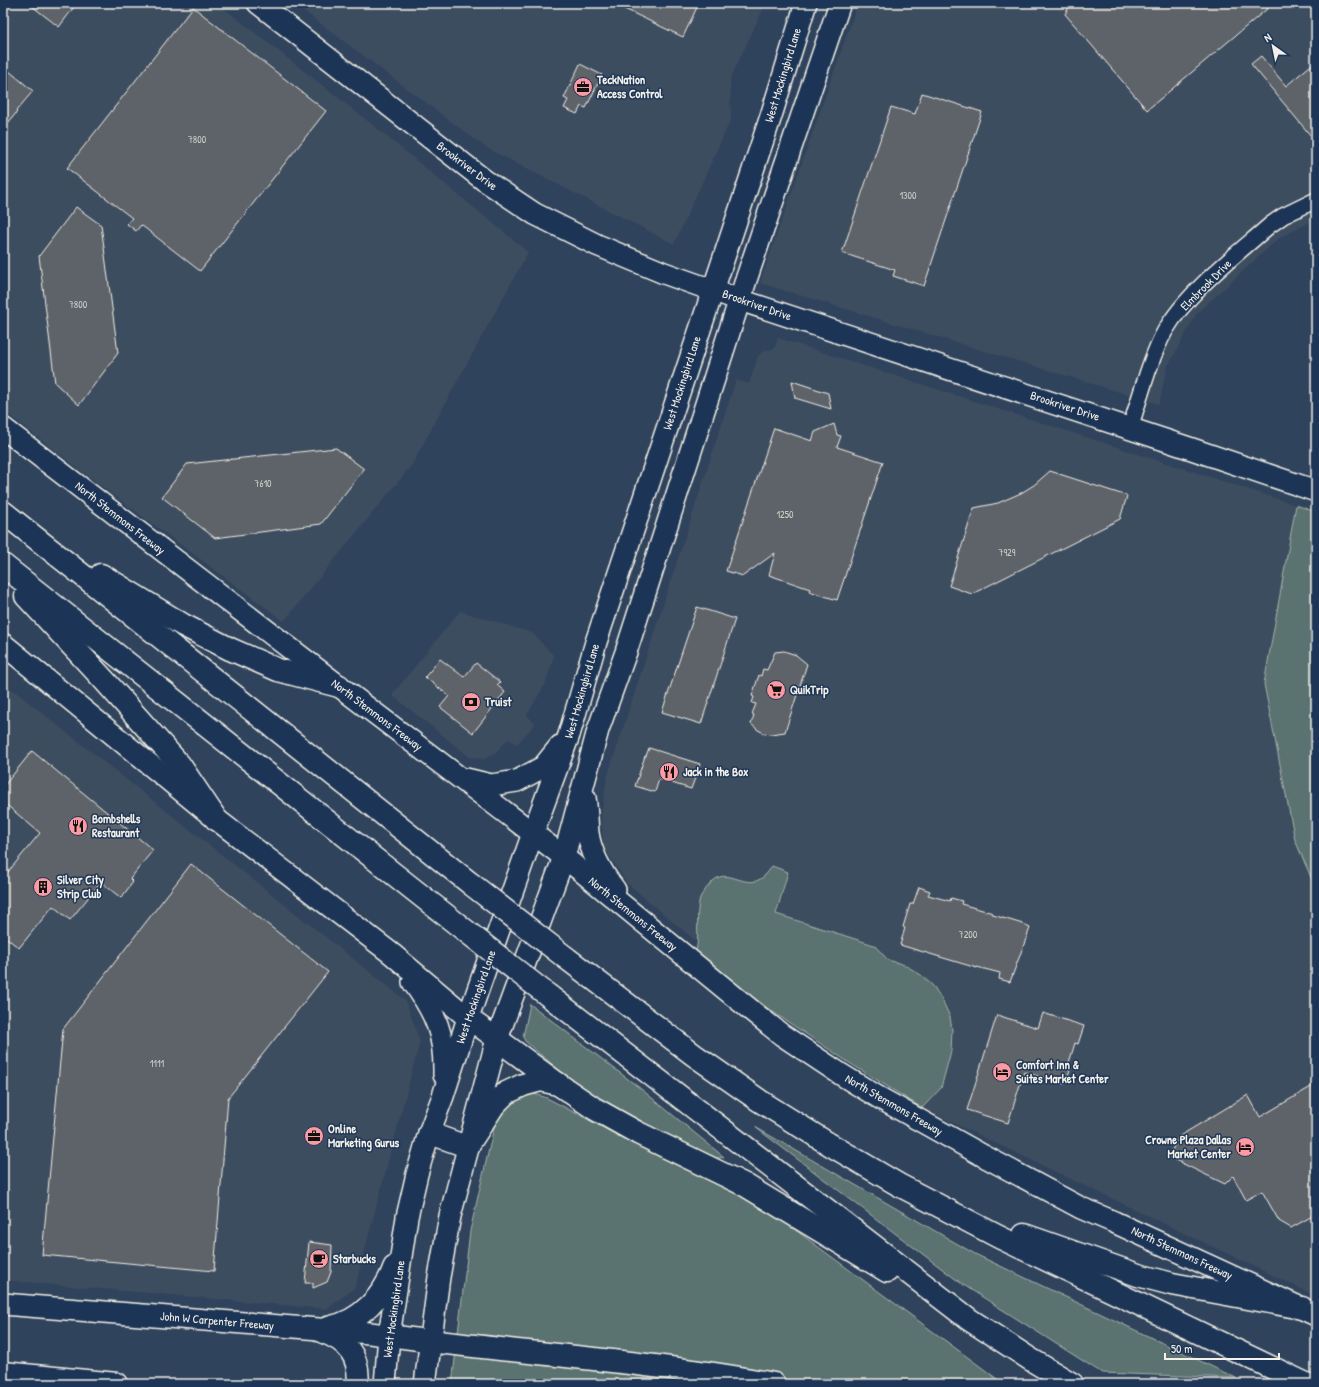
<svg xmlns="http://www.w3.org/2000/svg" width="1319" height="1387" font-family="'Patrick Hand',sans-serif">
  <rect width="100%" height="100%" fill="#30435c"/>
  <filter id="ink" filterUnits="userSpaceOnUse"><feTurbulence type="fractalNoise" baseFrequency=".025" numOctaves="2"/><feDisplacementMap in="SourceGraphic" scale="8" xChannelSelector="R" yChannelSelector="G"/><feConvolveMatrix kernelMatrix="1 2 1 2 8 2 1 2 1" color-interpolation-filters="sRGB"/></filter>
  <g filter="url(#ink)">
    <g fill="#3e4d60">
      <polygon points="3,3 217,3 369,122 528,252 411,466 284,621 89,477 3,410"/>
      <polygon points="293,3 766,3 730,79 731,119 674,244 485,147"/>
      <polygon points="858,3 1316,3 1316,219 1279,238 1197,313 1167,368 1159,404 760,283"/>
      <polygon points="778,338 1296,505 1264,684 1295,840 1316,889 1316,1296 922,1108 941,1088 921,975 905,965 888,960 874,945 776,914 788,872 772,866 767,875 756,882 747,882 733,878 698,922 698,943 627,883 604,847 601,817 607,778 736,380 749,384 758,356 765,350 774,349"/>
      <polygon points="460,611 532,633 554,656 545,684 527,715 535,724 517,744 508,739 495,753 485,759 470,757 392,695"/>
      <polygon points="3,682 405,1000 420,1041 355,1287 327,1309 3,1280"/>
    </g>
    <g fill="#5a7370" stroke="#a7b2ac">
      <polygon points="1296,505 1316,512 1316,889 1295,840 1264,684"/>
      <path d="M772,866l16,6 -12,42 98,31 14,15 17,5 16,10 13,12 9,15 7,15 2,13 -1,21 -10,37 -19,20 -74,-46 -84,-56 -34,-24 -34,-31c4,-17 -1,-36 4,-53 2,-5 9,-13 13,-17 18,-17 39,20 59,-15z"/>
      <path d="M530,1004l111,85 83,68c-11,4 -24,-5 -34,-9 -62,-26 -115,-62 -165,-107l-2,-4z"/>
      <polygon points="530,1094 538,1095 547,1098 642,1148 705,1175 771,1212 1004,1384 452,1384 470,1231 495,1123 505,1107 518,1099"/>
      <polygon points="755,1127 975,1254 1236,1378 1102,1373 962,1284"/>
    </g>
    <g fill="#5d6369" stroke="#f4f1e8">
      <polygon points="28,3 77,3 59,27"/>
      <polygon points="612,3 699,3 683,37"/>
      <polygon points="1071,3 1274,3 1147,110 1065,14"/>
      <polygon points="193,7 326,111 200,271 141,225 136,231 127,224 132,218 67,168"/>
      <polygon points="1261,56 1286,86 1316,61 1316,142 1251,64"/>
      <polygon points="580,64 602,75 586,108 581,106 577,114 564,108 568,100 564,98"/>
      <polygon points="3,66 33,91 16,111 17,112 3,129"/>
      <polygon points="922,93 982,112 924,286 893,276 895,270 842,253 891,107 915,114"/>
      <polygon points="76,207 101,225 118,353 79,405 55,383 39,256"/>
      <polygon points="792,381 828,393 831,409 795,398"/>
      <polygon points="834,424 837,435 841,436 837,447 883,462 837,600 809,591 810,589 769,575 775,553 743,576 726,571 774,428 812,441 815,432"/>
      <polygon points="336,448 364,469 321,524 215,538 162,497 187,464"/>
      <polygon points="1050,471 1127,496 1120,519 972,594 949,586 974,508 998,503 1021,493 1034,485"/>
      <polygon points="697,607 735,619 701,724 662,712"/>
      <polygon points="784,651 796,655 807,664 785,732 771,734 764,733 758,730 751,724 754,715 752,714 756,704 752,703 754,697 752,696 759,675 761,676 763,669 767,670 775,652"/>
      <polygon points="440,659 464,677 476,663 500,682 497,685 505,692 473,733 440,707 449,696 425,677"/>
      <polygon points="649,748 700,764 691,789 659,779 655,792 635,786 645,756 646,756"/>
      <polygon points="32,751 153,850 130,879 133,882 121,898 101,882 70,920 53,906 19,948 3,935 3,878 40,833 3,802 3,787"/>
      <polygon points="191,864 328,972 228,1098 214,1271 42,1255 63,1029"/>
      <polygon points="919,887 930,891 928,895 950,901 951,898 962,901 961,904 993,913 993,915 1026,925 1026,926 1030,928 1010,982 999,979 1000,973 977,967 977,968 900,945 905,928 903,927 910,904 913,904"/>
      <polygon points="1043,1013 1084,1026 1078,1044 1075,1043 1068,1066 1071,1067 1065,1084 1024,1072 1008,1123 967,1110 997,1015 1038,1028"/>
      <polygon points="1316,1084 1316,1214 1291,1228 1279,1221 1262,1191 1246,1200 1233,1176 1225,1184 1169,1157 1178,1137 1248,1095 1260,1117"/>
      <polygon points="309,1242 332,1245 331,1272 327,1282 313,1288 313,1283 305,1283"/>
    </g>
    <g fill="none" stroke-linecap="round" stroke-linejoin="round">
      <g stroke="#f4f1e8" stroke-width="18">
        <path id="street" d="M1130,428c10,-30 20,-70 35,-97 22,-39 71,-76 105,-106l13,-9 33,-16"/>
      </g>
      <g stroke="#f4f1e8" stroke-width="24">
        <g id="secondary">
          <polyline points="258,3 484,180 535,214 597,245 664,273 740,300 1189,448 1316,491"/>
          <polyline points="3,428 339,686 564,857 757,1015 782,1035 842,1075 878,1097 980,1154 1081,1208 1114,1222 1316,1315"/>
          <polyline points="3,644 216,819 392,954 468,1018 497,1039"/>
          <polyline points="466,779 491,785 517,781 543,767 560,746"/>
          <path d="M585,798c2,11 2,23 3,35 3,21 14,40 27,57"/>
          <path d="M413,982c23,32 32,53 31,93"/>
          <polyline points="429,1133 468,1147"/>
          <polyline points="3,1304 370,1333 430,1341"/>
          <path d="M329,1327c31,-5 55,-32 65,-60"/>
          <path d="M322,1332c26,9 38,25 36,52"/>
          <polyline points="385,1384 389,1336 407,1217 417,1174 429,1133 443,1096 468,1018 533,833 569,735 596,642 771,116 806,3"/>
          <polyline points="425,1384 439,1277 450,1216 497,1039 564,857 598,730 626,652 746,280 840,3"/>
        </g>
      </g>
      <g stroke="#f4f1e8" stroke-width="25">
        <g id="highway">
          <polyline points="3,512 471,884"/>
          <polyline points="3,565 457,924"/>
          <polyline points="101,575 183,625 230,649 278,670 339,686"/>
          <polyline points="26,596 104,680 179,764 216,819"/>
          <polyline points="565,957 694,1055 760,1101 829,1144 899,1185 999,1237 1306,1384"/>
          <polyline points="549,996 970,1320 1030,1359 1072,1384"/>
          <polyline points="497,1039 558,1084 595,1109 638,1133 745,1185 887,1271"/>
          <polyline points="470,1142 494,1105 506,1093 523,1085 541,1080 558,1084"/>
          <polyline points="1024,1235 1138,1275 1172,1284 1302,1308"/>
          <path d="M430,1341c115,14 230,22 344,43"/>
          <polyline points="3,1373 117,1384"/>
        </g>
      </g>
      <use href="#street" stroke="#1d3557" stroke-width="15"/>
      <use href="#secondary" stroke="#1d3557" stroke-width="21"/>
      <use href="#highway" stroke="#1d3557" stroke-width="22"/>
      <g stroke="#f4f1e8" stroke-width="25" stroke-linecap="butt">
        <g id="highway-bridge">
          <polyline points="471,884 565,957"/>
          <polyline points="457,924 549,996"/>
        </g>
      </g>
      <use href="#highway-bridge" stroke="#1d3557" stroke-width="22"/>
    </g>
  </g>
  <defs>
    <g id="office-disc" transform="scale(1)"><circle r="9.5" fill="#ff9aa2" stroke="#1d3557"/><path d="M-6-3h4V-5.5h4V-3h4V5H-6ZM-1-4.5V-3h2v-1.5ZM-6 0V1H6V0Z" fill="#111"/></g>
    <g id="supermarket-disc" transform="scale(1)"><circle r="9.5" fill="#ff9aa2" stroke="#1d3557"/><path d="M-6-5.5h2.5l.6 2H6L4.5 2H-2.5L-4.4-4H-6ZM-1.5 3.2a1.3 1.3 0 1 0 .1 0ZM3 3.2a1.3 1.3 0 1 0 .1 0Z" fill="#111"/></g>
    <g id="bank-disc" transform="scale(1)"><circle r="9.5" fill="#ff9aa2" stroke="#1d3557"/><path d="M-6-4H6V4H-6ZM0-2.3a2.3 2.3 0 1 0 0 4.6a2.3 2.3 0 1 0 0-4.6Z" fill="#111"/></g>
    <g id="restaurant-disc" transform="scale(1)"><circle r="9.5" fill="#ff9aa2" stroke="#1d3557"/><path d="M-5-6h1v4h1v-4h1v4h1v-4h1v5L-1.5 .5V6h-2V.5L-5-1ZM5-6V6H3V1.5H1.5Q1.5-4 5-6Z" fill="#111"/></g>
    <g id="building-disc" transform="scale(1)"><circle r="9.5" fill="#ff9aa2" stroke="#1d3557"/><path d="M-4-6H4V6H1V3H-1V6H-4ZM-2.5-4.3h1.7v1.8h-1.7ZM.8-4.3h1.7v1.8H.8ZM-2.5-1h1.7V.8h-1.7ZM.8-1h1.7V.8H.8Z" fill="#111"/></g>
    <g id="hotel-disc" transform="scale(1)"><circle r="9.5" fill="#ff9aa2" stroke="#1d3557"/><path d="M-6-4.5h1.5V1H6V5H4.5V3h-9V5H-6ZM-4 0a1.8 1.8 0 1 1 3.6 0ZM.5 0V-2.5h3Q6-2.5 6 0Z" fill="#111"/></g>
    <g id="cafe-disc" transform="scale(1)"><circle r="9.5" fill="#ff9aa2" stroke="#1d3557"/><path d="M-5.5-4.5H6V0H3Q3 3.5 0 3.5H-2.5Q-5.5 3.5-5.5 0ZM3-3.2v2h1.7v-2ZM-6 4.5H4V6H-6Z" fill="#111"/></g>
  </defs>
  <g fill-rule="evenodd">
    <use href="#office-disc" x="583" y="87"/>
    <use href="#supermarket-disc" x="776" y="690"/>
    <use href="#bank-disc" x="471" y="702"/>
    <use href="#restaurant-disc" x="669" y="772"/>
    <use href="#restaurant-disc" x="78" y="826"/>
    <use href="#building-disc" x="43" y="887"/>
    <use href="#hotel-disc" x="1002" y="1072"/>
    <use href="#office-disc" x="314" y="1136"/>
    <use href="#hotel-disc" x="1245" y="1147"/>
    <use href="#cafe-disc" x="319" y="1259"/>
  </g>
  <g text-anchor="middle" stroke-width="3" stroke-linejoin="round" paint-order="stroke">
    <g font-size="10" fill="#cecec8">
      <text x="197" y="143">7800</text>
      <text x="908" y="199">1300</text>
      <text x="78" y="308">7800</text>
      <text x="263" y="487">7610</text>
      <text x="785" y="518">1250</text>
      <text x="1007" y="556">7929</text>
      <text x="968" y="938">7200</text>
      <text x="157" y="1067">1111</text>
    </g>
    <g font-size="12" fill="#f4f1e8" stroke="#1d3557">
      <text transform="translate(783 75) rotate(-73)" y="4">West Mockingbird Lane</text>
      <text transform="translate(467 166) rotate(37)" y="4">Brookriver Drive</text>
      <text transform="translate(1206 285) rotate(-45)" y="4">Elmbrook Drive</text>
      <text transform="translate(757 305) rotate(19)" y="4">Brookriver Drive</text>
      <text transform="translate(682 383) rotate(-72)" y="4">West Mockingbird Lane</text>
      <text transform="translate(1065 406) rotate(18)" y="4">Brookriver Drive</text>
      <text transform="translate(120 518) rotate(38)" y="4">North Stemmons Freeway</text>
      <text transform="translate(582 691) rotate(-74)" y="4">West Mockingbird Lane</text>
      <text transform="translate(377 715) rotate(37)" y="4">North Stemmons Freeway</text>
      <text transform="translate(633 914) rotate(39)" y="4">North Stemmons Freeway</text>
      <text transform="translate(476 997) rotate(-71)" y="4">West Mockingbird Lane</text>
      <text transform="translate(894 1105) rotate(30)" y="4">North Stemmons Freeway</text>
      <text transform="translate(1182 1253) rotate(25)" y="4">North Stemmons Freeway</text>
      <text transform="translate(394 1309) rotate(-82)" y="4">West Mockingbird Lane</text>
      <text transform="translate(217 1321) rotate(5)" y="4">John W Carpenter Freeway</text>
    </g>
    <g font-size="12" font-weight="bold" fill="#f4f1e8" stroke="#1d3557" text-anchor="start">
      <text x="597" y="84">TeckNation<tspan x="597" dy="14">Access Control</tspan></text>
      <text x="790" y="694">QuikTrip</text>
      <text x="485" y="706">Truist</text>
      <text x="683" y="776">Jack in the Box</text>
      <text x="92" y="823">Bombshells<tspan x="92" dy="14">Restaurant</tspan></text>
      <text x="57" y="884">Silver City<tspan x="57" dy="14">Strip Club</tspan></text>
      <text x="1016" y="1069">Comfort Inn &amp;<tspan x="1016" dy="14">Suites Market Center</tspan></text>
      <text x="328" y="1133">Online<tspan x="328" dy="14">Marketing Gurus</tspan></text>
      <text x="1231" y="1144" text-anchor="end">Crowne Plaza Dallas<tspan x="1231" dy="14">Market Center</tspan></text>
      <text x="333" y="1263">Starbucks</text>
    </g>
  </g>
  <rect width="1319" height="1387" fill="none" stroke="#1d3557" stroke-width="16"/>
  <rect x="8" y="8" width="1303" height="1371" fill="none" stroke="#f4f1e8" stroke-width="1.5" filter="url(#ink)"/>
  <g transform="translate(1273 46) rotate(327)" stroke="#1d3557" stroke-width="3" paint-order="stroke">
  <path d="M0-3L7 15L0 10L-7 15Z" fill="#f4f1e8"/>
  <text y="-6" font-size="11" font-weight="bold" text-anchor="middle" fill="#f4f1e8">N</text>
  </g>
  <path d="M1165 1353v6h114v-6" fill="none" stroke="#f4f1e8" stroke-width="2"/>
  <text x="1171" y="1353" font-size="12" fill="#f4f1e8" stroke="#1d3557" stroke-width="3" paint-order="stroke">50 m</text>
</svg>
